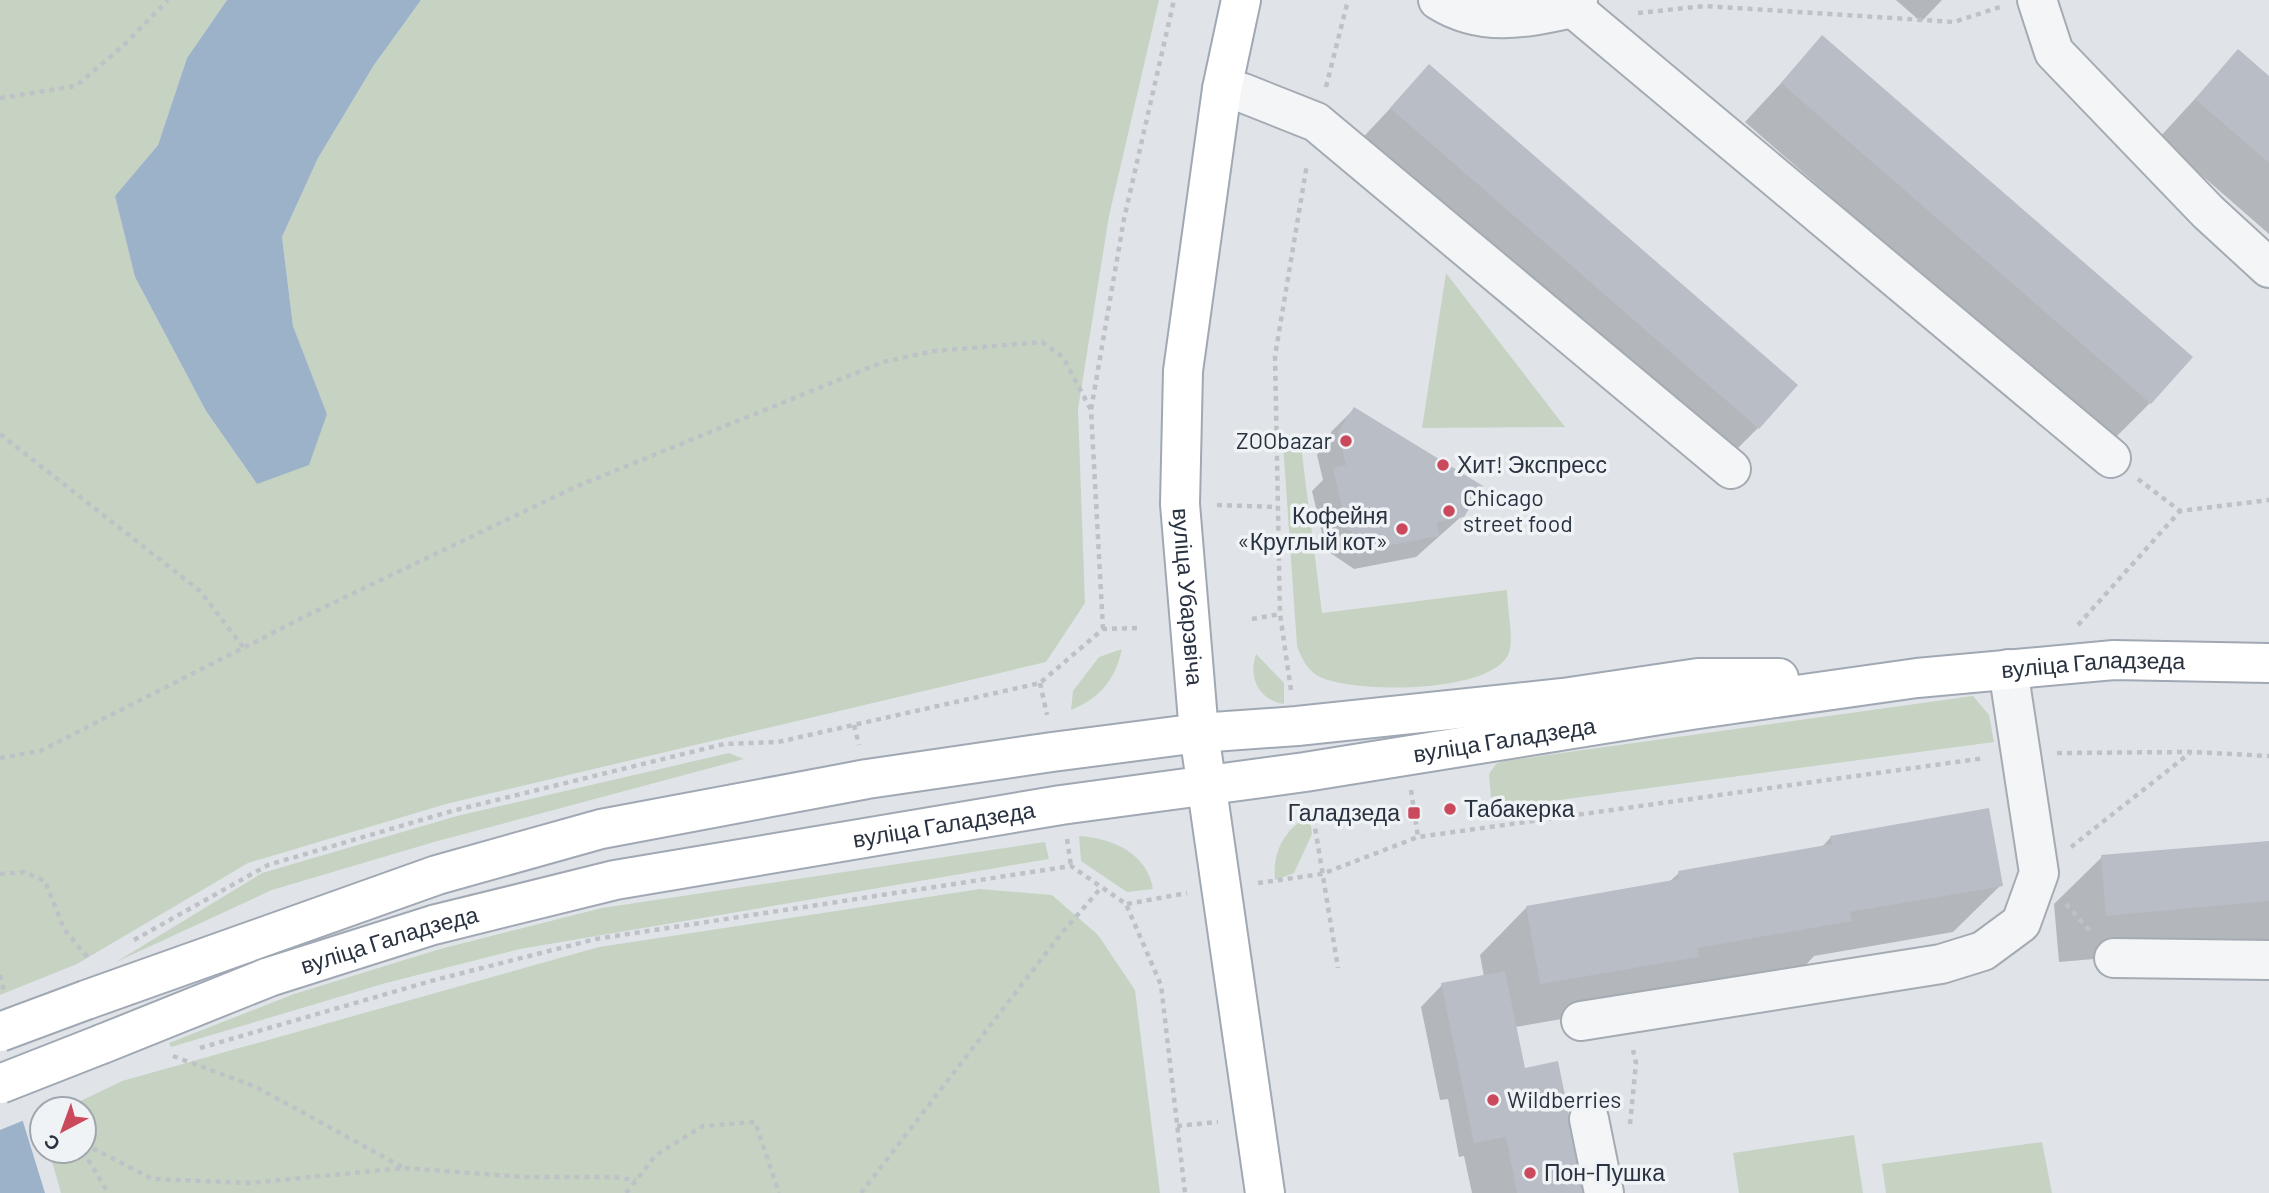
<svg xmlns="http://www.w3.org/2000/svg" width="2269" height="1193" font-family="Barlow,sans-serif">
  <rect width="100%" height="100%" fill="#e0e4e9"/>
  <g fill="#c6d3c2">
    <polygon points="0,0 227,0 187,58 158,145 115,196 135,277 206,411 257,484 327,414 293,326 282,237 318,158 374,65 421,0 1159,0 1109,216 1078,409 1085,603 1046,662 446,804 248,863 77,964 0,995"/>
    <polygon points="1446,273 1565,427 1422,428"/>
    <path d="M1290,440l11,6 21,167 185,-23c0,16 6,44 3,59 -9,46 -160,45 -192,27 -11,-6 -17,-19 -21,-30l-14,-202z"/>
    <path d="M1122,649c-7,31 -22,49 -51,61l2,-19 26,-34z"/>
    <path d="M1256,654l28,29v21c-26,-4 -36,-27 -28,-50z"/>
    <polygon points="1973,696 1989,715 1994,742 1492,809 1489,774 1496,764 1504,761"/>
    <polygon points="729,753 744,759 434,842 272,890 116,962 262,873 457,816"/>
    <path d="M1310,816l2,18 -18,39 -19,7c-3,-29 10,-52 35,-64z"/>
    <path d="M1079,836c33,2 68,17 74,53l-26,3 -46,-31z"/>
    <polygon points="1045,842 1049,859 520,949 386,983 171,1047 169,1043 294,994 440,949 602,908"/>
    <polygon points="980,889 1052,895 1098,935 1135,990 1160,1193 61,1193 49,1151 84,1151 84,1109 64,1109 122,1081 599,947"/>
    <polygon points="1854,1135 1863,1193 1739,1193 1733,1153"/>
    <polygon points="2042,1142 2052,1193 1886,1193 1882,1164"/>
  </g>
  <g fill="#9cb2c8">
    <polygon points="227,0 421,0 374,65 318,158 282,237 293,326 327,414 309,465 257,484 206,411 135,277 115,196 158,145 187,58"/>
    <polygon points="0,1047 45,1193 0,1193"/>
  </g>
  <polygon fill="#e0e4e9" points="0,1044 27,1119 0,1130"/>
  <g fill="#0003">
    <polygon points="1896,0 1942,0 1921,22"/>
    <polygon points="1823,38 2150,403 2112,441 1745,122"/>
    <polygon points="2238,52 2269,79 2269,234 2159,138"/>
    <polygon points="1429,67 1758,428 1720,466 1354,147"/>
    <polygon points="1354,409 1463,515 1416,557 1354,569 1326,550 1312,491 1323,480 1317,455 1332,431"/>
    <polygon points="1831,837 2001,885 1953,932 1814,956 1803,968 1650,1004 1515,1027 1523,1069 1583,1193 1472,1193 1464,1156 1459,1157 1448,1099 1440,1100 1421,1007 1442,985 1484,977 1480,955 1527,907 1668,883 1679,873 1821,848"/>
    <polygon points="2269,842 2269,944 2059,962 2054,904 2102,857"/>
  </g>
  <g fill="#b8bdc6">
    <polygon points="1822,35 2193,357 2151,404 1781,83"/>
    <polygon points="2238,49 2269,76 2269,163 2195,99"/>
    <polygon points="1429,64 1798,385 1759,429 1390,108"/>
    <polygon points="1354,407 1483,486 1464,517 1437,522 1439,536 1376,548 1347,529 1333,468 1346,465 1338,432"/>
    <polygon points="1989,808 2003,886 1850,912 1852,921 1698,948 1699,957 1540,984 1526,906 1679,879 1678,871 1832,844 1830,836"/>
    <polygon points="2269,841 2269,901 2106,916 2101,855"/>
    <polygon points="1505,971 1525,1068 1558,1061 1585,1193 1517,1193 1506,1137 1474,1143 1441,983"/>
  </g>
  <g fill="none" stroke-linecap="round" stroke-linejoin="round">
    <g stroke="#a5abb3" stroke-width="42">
      <g id="minor">
        <path d="M1438,0c44,28 88,18 135,8l5,-8"/>
        <polyline points="2037,0 2054,52 2208,212 2269,268"/>
        <polyline points="1573,8 2111,458"/>
        <polyline points="1222,89 1243,93 1316,122 1731,469"/>
        <polyline points="2114,958 2269,960"/>
        <polyline points="1581,1021 1941,964 1983,951 2021,923 2039,873 2008,669"/>
        <polyline points="1589,1119 1604,1193"/>
      </g>
    </g>
    <g stroke="#a0a8b4" stroke-width="42">
      <g id="major">
        <path id="s1" d="M1241,0l-19,89 -39,282 -3,133 19,229 66,460"/>
        <polyline points="86,1000 437,875 601,829 867,779 1052,752 1199,733 1297,726 1563,698 1698,678 1779,678"/>
        <path id="s2" d="M102,1044l167,-67 164,-52 182,-45 446,-75 244,-33 386,-62 226,-32 197,-18 155,3"/>
      </g>
    </g>
    <g stroke="#bec2c7" stroke-width="4.5" stroke-dasharray="5 5" stroke-linecap="butt">
      <polyline points="1638,13 1705,6 1954,22 2000,7"/>
      <polyline points="1326,87 1348,0"/>
      <polyline points="0,98 76,86 125,44 168,0"/>
      <polyline points="0,434 200,591 244,648"/>
      <polyline points="2138,479 2180,511 2269,500"/>
      <polyline points="1217,505 1276,507"/>
      <polyline points="1252,619 1280,614"/>
      <polyline points="2078,625 2180,511"/>
      <polyline points="1103,629 1091,410 1124,219 1174,0"/>
      <polyline points="1040,683 1047,715"/>
      <polyline points="1291,690 1280,614 1275,356 1307,164"/>
      <polyline points="854,725 859,745"/>
      <polyline points="2057,753 2191,752 2269,756"/>
      <polyline points="0,758 40,751 310,614 575,487 883,362 934,351 1042,342 1063,357 1091,410"/>
      <polyline points="1411,790 1418,837"/>
      <polyline points="1312,809 1338,968"/>
      <polyline points="1067,839 1071,866"/>
      <polyline points="2071,847 2190,753"/>
      <polyline points="0,874 24,872 45,881 64,929 90,960"/>
      <polyline points="1258,883 1322,874 1418,837 1985,758"/>
      <polyline points="1127,904 1187,893"/>
      <polyline points="2066,904 2090,931"/>
      <polyline points="134,940 268,865 452,811 724,744 778,742 1040,683 1103,629 1138,628"/>
      <polyline points="0,975 4,991"/>
      <polyline points="200,1048 431,981 596,939 1071,866 1126,904 1161,985 1185,1193"/>
      <polyline points="173,1056 256,1087 404,1168"/>
      <polyline points="1630,1124 1636,1063 1633,1050"/>
      <polyline points="1177,1126 1218,1122"/>
      <polyline points="84,1144 153,1179 249,1183 404,1168 523,1177 613,1177 636,1180"/>
      <polyline points="83,1151 108,1193"/>
      <polyline points="626,1193 656,1155 703,1126 755,1122 779,1193"/>
      <polyline points="861,1193 1060,935 1100,889"/>
    </g>
    <use href="#minor" stroke="#f3f5f7" stroke-width="38"/>
    <use href="#major" stroke="#fff" stroke-width="38"/>
    <g stroke="#a0a8b4" stroke-width="42" stroke-linecap="butt">
      <g id="major-bridge">
        <polyline points="0,1032 86,1000"/>
        <polyline points="0,1084 102,1044"/>
      </g>
    </g>
    <use href="#major-bridge" stroke="#fff" stroke-width="38"/>
  </g>
  <g fill="#ca495d" stroke="#f0f3f6" stroke-width="2.5">
    <circle cx="1346" cy="441" r="7"/>
    <circle cx="1443" cy="465" r="7"/>
    <circle cx="1449" cy="511" r="7"/>
    <circle cx="1402" cy="529" r="7"/>
    <circle cx="1450" cy="809" r="7"/>
    <rect x="1407" y="806" width="14" height="14" rx="3.5"/>
    <circle cx="1493" cy="1100" r="7"/>
    <circle cx="1530" cy="1173" r="7"/>
  </g>
  <g text-anchor="middle" stroke-width="7" stroke-linejoin="round" paint-order="stroke">
    <g font-size="23" fill="#293240" stroke="#f0f3f6" text-anchor="start">
      <text x="1332" y="449" text-anchor="end">ZOObazar</text>
      <text x="1457" y="473">Хит! Экспресс</text>
      <text x="1463" y="506">Chicago<tspan x="1463" dy="26">street food</tspan></text>
      <text x="1388" y="524" text-anchor="end">Кофейня<tspan x="1388" dy="26">«Круглый кот»</tspan></text>
      <text x="1464" y="817">Табакерка</text>
      <text x="1400" y="821" text-anchor="end">Галадзеда</text>
      <text x="1507" y="1108">Wildberries</text>
      <text x="1544" y="1181">Пон-Пушка</text>
    </g>
    <g font-size="23" fill="#293240" stroke="#f0f3f6">
      <text dy="8" stroke="none"><textPath href="#s1" startOffset="602">вуліца Убарэвіча</textPath></text>
      <text dy="8" stroke="none"><textPath href="#s2" startOffset="2034">вуліца Галадзеда</textPath></text>
      <text dy="8" stroke="none"><textPath href="#s2" startOffset="1440">вуліца Галадзеда</textPath></text>
      <text dy="8" stroke="none"><textPath href="#s2" startOffset="873">вуліца Галадзеда</textPath></text>
      <text dy="8" stroke="none"><textPath href="#s2" startOffset="306">вуліца Галадзеда</textPath></text>
    </g>
  </g>
  <g transform="translate(63 1130) rotate(221)"><circle r="33" fill="#f0f3f6" stroke="#a0a6ad" stroke-width="2"/>
  <path d="M0-5L12 26L0 18L-12 26Z" fill="#ca495d"/>
  <text y="-10" font-size="19" font-weight="bold" text-anchor="middle" fill="#293240">С</text>
  </g>
</svg>
